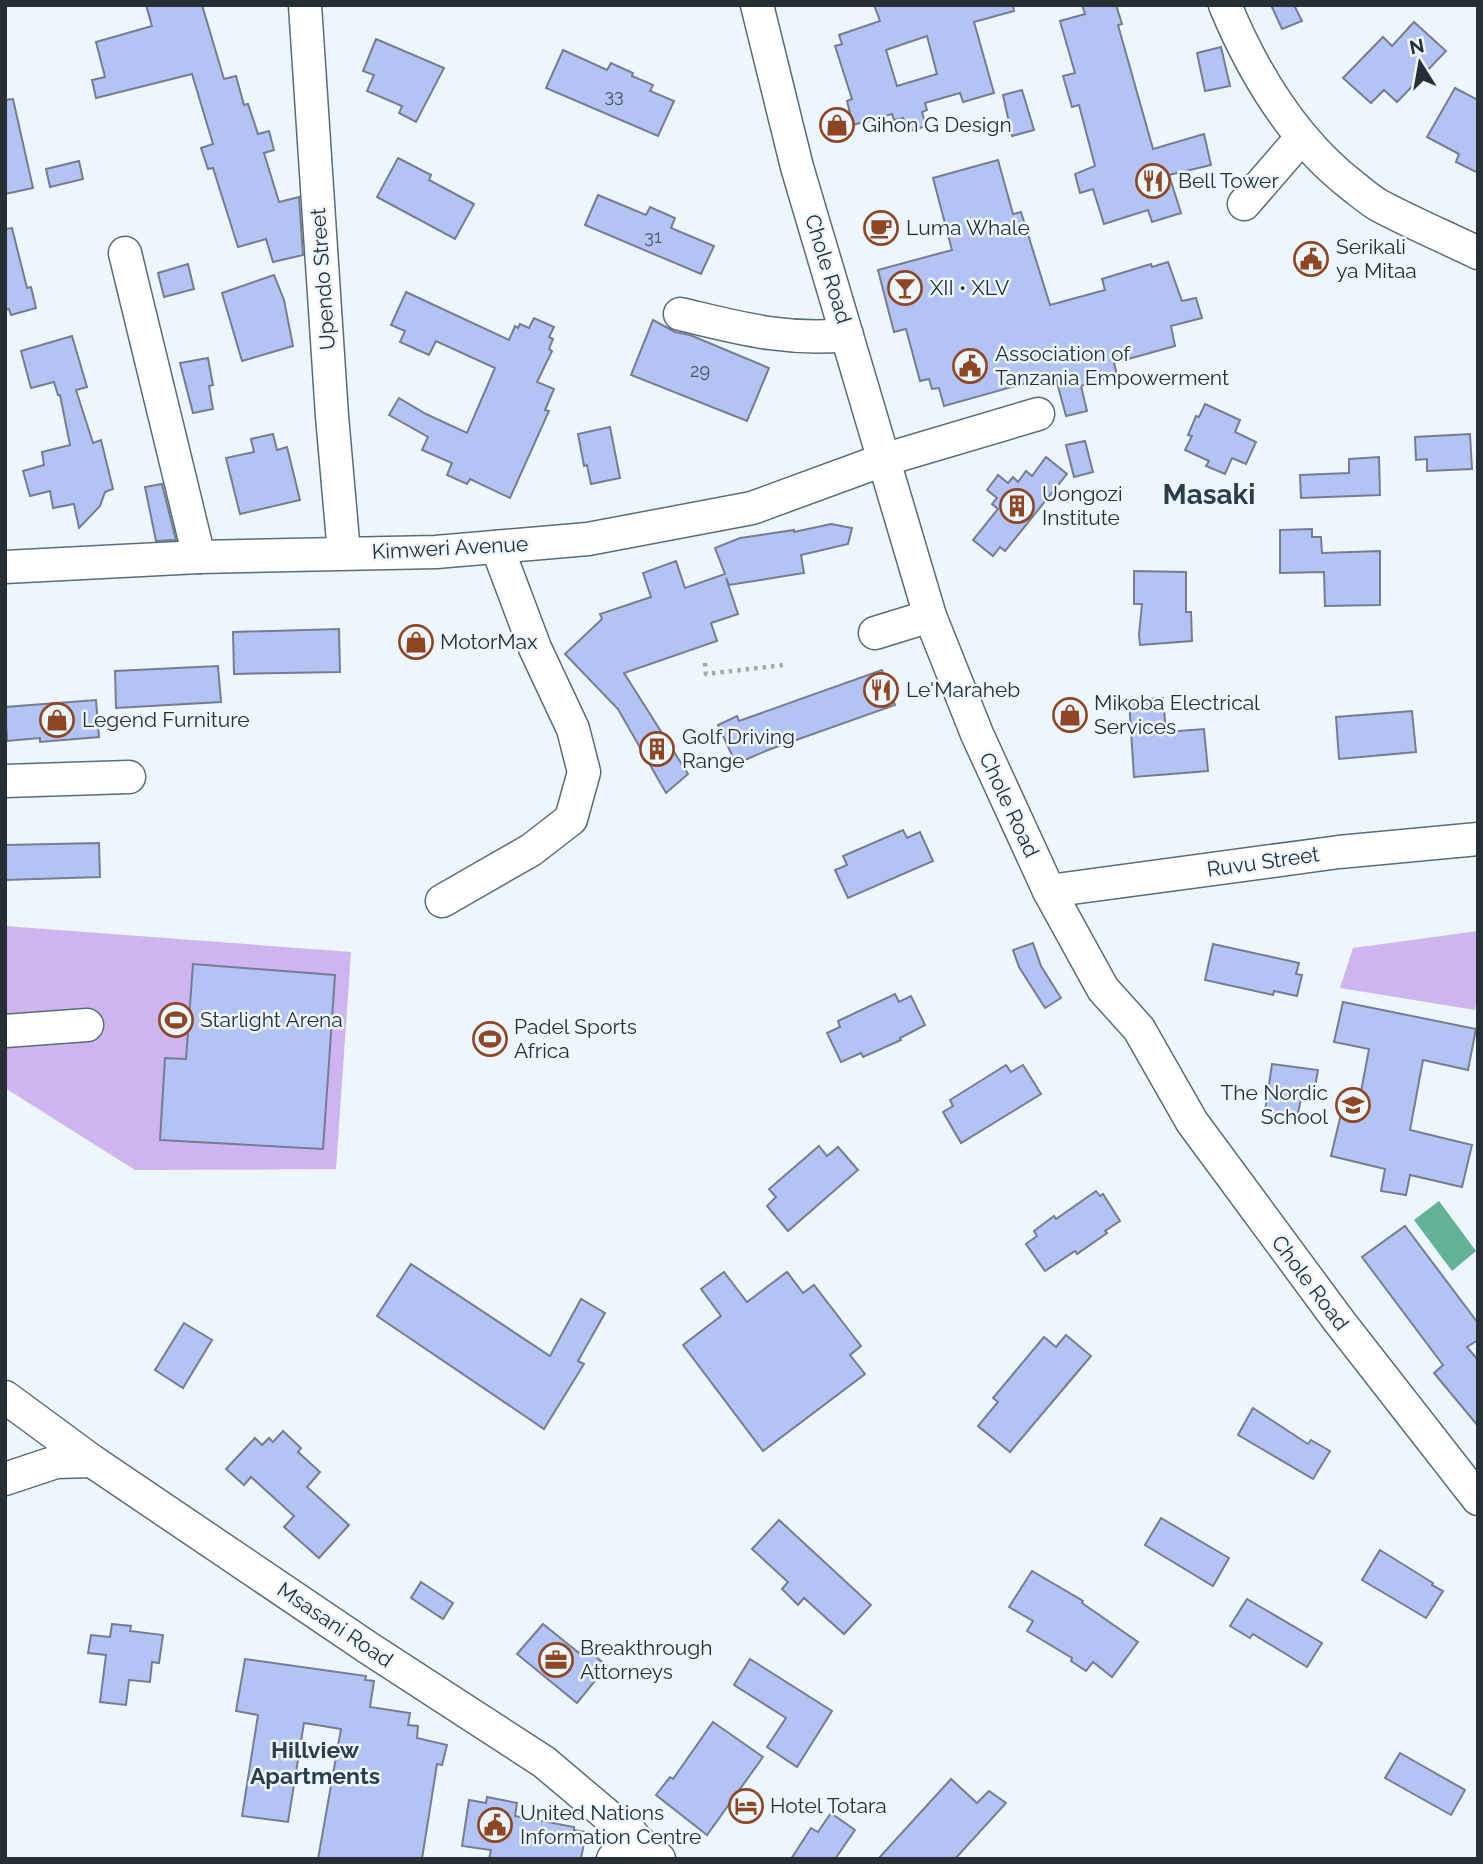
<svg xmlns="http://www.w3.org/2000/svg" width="1483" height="1864" font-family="Raleway,sans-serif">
  <rect width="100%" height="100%" fill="#edf6fd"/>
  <g fill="#ceb5f0">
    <polygon points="5,926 351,952 336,1169 135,1170 5,1088"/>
    <polygon points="1478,931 1478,994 1475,1010 1340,988 1353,948"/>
  </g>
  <polygon fill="#61b297" points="1439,1201 1476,1251 1452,1271 1414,1220"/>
  <g fill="#b2c3f4" stroke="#767d92" stroke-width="2" fill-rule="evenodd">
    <polygon points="146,5 202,5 224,79 236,76 244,105 248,104 258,134 269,131 274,150 264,153 279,202 299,197 303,255 273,262 266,239 238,247 213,168 208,169 201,148 213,144 192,74 96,98 92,80 105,77 96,42 152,26"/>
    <path d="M874,5h139l1,6 -40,11 20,71 -31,9 -3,-9 -35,10 2,7 -5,2 4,14 -19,6 -4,-14 -9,2 -2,-6 -39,11 -6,-24 5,-2 -17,-53 7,-2 -3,-9 41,-14zM927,36l10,38 -40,12 -11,-36z"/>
    <polygon points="1082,5 1116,5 1122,24 1118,25 1153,149 1204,134 1211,165 1169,175 1181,213 1152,222 1148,210 1104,224 1093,189 1080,193 1075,174 1095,166 1079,105 1072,107 1063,76 1075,73 1060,21 1085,14"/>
    <polygon points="1271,5 1294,5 1302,21 1282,29"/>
    <polygon points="1414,22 1446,51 1397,102 1384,90 1371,103 1343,78 1383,37 1392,46"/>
    <polygon points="376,39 444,68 416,122 399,113 402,106 367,91 374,75 363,71"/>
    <polygon points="1221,47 1230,86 1205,91 1197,53"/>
    <polygon points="563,50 607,70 611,63 633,73 632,76 653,85 650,91 674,101 658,136 546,88"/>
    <polygon points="1455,88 1478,100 1478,173 1456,162 1459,154 1427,137"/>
    <polygon points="1022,90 1034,130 1012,136 1003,95"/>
    <polygon points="13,99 33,188 5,194 5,100"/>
    <polygon points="398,158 431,175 429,180 474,204 455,239 377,197"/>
    <polygon points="998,160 1013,214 1021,212 1050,305 1105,290 1102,279 1151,264 1152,267 1168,262 1182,301 1196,298 1202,318 1171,326 1175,346 1114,363 1117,375 1081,386 1087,411 1066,416 1055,375 944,406 939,388 932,389 929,379 920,381 906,329 894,332 878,270 952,250 933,178"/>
    <polygon points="79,161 83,179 50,187 46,169"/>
    <polygon points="598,195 646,215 650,207 675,218 671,228 714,246 701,274 585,225"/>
    <polygon points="12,228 27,288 31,287 36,308 11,315 9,309 5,310 5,229"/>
    <polygon points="188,264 194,289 164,297 158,273"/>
    <polygon points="274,275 284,300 293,346 242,361 222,293"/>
    <polygon points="406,292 509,340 515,326 518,328 520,324 529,328 534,318 554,327 549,337 553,339 549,349 552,351 537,382 554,389 545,410 549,411 510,498 470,479 467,484 447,475 452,463 422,450 428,437 389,415 399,398 426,414 467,433 495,368 436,341 429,355 400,342 405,331 391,325"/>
    <polygon points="653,320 675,332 690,335 769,368 747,421 631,375"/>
    <polygon points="72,336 87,387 76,390 93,443 101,440 113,489 105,492 100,506 79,528 74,504 53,508 50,491 30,496 23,471 44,465 42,452 70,445 60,395 58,395 54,382 31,388 21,351"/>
    <polygon points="208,358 213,385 209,386 213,409 193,413 180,363"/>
    <polygon points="1205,404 1240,420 1235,432 1256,442 1246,464 1232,458 1225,474 1206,466 1209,461 1185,450 1192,436 1188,435 1196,416 1199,417"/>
    <polygon points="610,427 620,478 591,484 587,465 584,466 578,434"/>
    <polygon points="273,434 277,450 287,447 300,500 240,514 226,458 254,452 251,439"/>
    <polygon points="1470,434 1472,469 1427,471 1427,459 1416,460 1415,437"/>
    <polygon points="1085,441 1093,472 1074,477 1066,445"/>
    <polygon points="1046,457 1067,474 1005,551 1000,547 993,556 973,540 998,509 992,504 997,498 987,490 998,475 1008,483 1013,477 1018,482 1026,471 1032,476"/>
    <polygon points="1379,457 1380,495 1301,498 1300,475 1349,473 1349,459"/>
    <polygon points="162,484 176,540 156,541 145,487"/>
    <polygon points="831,524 852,528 848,544 801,555 804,573 729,585 726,578 738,614 711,623 717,641 624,673 688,774 666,793 618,709 565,654 602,619 600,614 651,597 643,573 676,561 685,588 725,574 715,548 740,538 794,530 794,532"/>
    <polygon points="1312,529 1312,537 1321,537 1322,553 1380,551 1380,605 1325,606 1324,572 1280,573 1280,530"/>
    <polygon points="1134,571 1186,572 1186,612 1191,612 1192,641 1140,645 1139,635 1142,604 1134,604"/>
    <polygon points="339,629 340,672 234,674 233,632"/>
    <polygon points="218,666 221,702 116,708 115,671"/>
    <polygon points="882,670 895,705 768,750 736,764 718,725 737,716 739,721"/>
    <polygon points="1163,698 1166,732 1204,729 1208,771 1134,777 1129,700"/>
    <polygon points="96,700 99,737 40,742 40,738 7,741 5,707"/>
    <polygon points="1412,711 1416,752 1339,759 1336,717"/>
    <polygon points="903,830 907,838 920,832 933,861 848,898 835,870 847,865 843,856"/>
    <polygon points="99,843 100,877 5,880 5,845"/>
    <polygon points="1033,943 1041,966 1061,998 1045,1008 1019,967 1013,950"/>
    <polygon points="1213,944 1299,963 1296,974 1302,975 1297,996 1274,991 1273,995 1205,980"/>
    <polygon points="193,964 335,975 323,1149 160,1140 165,1058 186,1059"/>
    <polygon points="895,994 899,1002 911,996 925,1025 900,1038 901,1040 863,1057 861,1053 841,1062 827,1033 840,1027 838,1021"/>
    <polygon points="1343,1002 1476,1029 1468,1070 1423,1060 1410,1130 1472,1145 1462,1187 1410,1175 1406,1195 1381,1191 1385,1169 1331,1156 1341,1114 1356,1118 1369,1049 1334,1042"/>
    <polygon points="1272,1064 1318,1070 1314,1092 1303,1090 1297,1118 1265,1111"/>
    <polygon points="1006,1065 1011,1072 1023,1065 1041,1094 961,1143 943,1112 953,1106 950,1100"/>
    <polygon points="819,1146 827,1156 838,1147 858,1170 788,1231 767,1206 776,1197 769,1189"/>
    <polygon points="1096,1191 1100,1196 1103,1194 1120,1221 1105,1231 1107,1233 1077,1254 1075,1251 1045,1271 1026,1244 1037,1236 1034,1231 1054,1216 1056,1219"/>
    <polygon points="1405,1226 1478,1323 1478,1340 1467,1347 1478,1360 1478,1426 1434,1373 1443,1365 1362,1257"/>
    <polygon points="411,1264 550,1356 581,1299 605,1313 578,1361 584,1364 544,1429 377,1316"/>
    <polygon points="724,1272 747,1302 787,1272 803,1293 814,1285 861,1346 850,1355 865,1374 763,1451 683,1345 721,1316 701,1289"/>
    <polygon points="184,1323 212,1340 183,1388 155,1370"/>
    <polygon points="1066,1335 1091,1356 1010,1452 978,1426 998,1402 993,1398 1044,1337 1056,1347"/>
    <polygon points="1253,1408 1308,1444 1311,1440 1330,1451 1313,1479 1238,1435"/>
    <polygon points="283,1431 301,1448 298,1452 320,1472 307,1487 349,1525 319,1558 284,1527 294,1516 251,1477 244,1485 226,1469 255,1438 262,1445 269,1438 273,1442"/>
    <polygon points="1161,1518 1229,1558 1213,1586 1145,1545"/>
    <polygon points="779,1520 871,1605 844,1634 804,1598 798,1605 782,1589 788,1582 752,1549"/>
    <polygon points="1380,1550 1433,1583 1432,1585 1443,1591 1426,1618 1362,1580"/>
    <polygon points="1032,1571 1083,1601 1082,1603 1138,1642 1112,1677 1093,1662 1086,1671 1071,1661 1072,1658 1027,1631 1033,1621 1009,1607"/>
    <polygon points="421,1582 453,1603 443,1619 411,1598"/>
    <polygon points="1247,1599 1322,1643 1307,1667 1253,1634 1250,1638 1230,1626"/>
    <polygon points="112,1624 131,1626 130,1631 163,1635 159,1663 152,1662 150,1682 129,1680 126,1705 100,1702 106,1655 88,1653 91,1635 110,1637"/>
    <polygon points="543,1624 579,1653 584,1647 607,1666 577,1703 517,1654"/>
    <polygon points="245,1659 366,1676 365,1680 374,1681 370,1707 410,1713 408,1725 418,1726 417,1738 447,1745 442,1765 437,1764 422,1859 318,1859 341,1729 304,1723 288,1822 242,1816 258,1715 236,1711"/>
    <polygon points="750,1659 832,1711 797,1767 767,1747 786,1718 734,1685"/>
    <polygon points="713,1722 763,1757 707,1835 656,1795 670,1777 673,1779"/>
    <polygon points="1400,1753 1465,1790 1451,1815 1385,1778"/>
    <polygon points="951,1779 977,1803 989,1791 1006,1803 955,1859 878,1859"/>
    <polygon points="487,1797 517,1803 515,1816 574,1827 574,1830 586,1832 581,1859 489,1859 491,1850 462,1846 469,1800 486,1803"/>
    <polygon points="831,1813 855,1830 835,1859 791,1859 811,1828 818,1832"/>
  </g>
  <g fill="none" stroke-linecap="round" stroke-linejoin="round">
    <g stroke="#586d7a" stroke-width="35">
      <g id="minor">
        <polyline points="305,5 332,416 344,553"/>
        <polyline points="757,5 797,167 930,616 977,734 1049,891 1103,989 1139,1029 1192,1122 1339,1321 1478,1499"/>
        <path d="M1225,5c29,70 69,136 129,182 9,7 17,14 26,19 32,17 65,31 98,47"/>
        <polyline points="1244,204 1302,137"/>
        <polyline points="125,253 199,557"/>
        <path d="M680,314c60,14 104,27 167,21"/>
        <polyline points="5,567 199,557 436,552 588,539 752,508 883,460 1038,414"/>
        <polyline points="875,633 930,616"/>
        <polyline points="5,781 129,777"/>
        <polyline points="1049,891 1339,852 1478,839"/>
        <polyline points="442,901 531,850 571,819 584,772 573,729 535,648 497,547"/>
        <polyline points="5,1031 87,1025"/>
        <polyline points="5,1397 92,1461 370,1649 544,1762 659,1859"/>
        <polyline points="5,1479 56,1462 92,1461"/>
        <polyline points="613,1859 632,1834"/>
      </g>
    </g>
    <polyline stroke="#a0a9af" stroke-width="4.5" stroke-dasharray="3.5 5" stroke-linecap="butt" points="705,663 706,674 784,665"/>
    <use href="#minor" stroke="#fff" stroke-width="32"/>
  </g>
  <defs>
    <g id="shop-ring" transform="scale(1.75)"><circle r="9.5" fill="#edf6fd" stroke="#8e4624" stroke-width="1.5"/><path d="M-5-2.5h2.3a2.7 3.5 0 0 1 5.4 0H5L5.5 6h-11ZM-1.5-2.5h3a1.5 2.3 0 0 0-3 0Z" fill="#8e4624"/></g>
    <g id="restaurant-ring" transform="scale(1.75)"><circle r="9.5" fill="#edf6fd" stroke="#8e4624" stroke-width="1.5"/><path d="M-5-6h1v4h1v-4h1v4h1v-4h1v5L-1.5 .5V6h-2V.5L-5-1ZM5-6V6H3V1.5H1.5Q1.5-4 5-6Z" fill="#8e4624"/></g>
    <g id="cafe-ring" transform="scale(1.75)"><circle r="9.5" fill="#edf6fd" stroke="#8e4624" stroke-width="1.5"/><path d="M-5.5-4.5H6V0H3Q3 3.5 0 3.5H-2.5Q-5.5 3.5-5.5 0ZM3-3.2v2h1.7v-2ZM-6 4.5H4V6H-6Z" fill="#8e4624"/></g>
    <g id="civic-ring" transform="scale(1.75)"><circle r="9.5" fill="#edf6fd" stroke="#8e4624" stroke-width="1.5"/><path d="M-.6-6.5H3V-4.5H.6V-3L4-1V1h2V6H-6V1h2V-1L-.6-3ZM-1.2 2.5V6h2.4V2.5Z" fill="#8e4624"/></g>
    <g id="bar-ring" transform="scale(1.75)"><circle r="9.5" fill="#edf6fd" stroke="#8e4624" stroke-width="1.5"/><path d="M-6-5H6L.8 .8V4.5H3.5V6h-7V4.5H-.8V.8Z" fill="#8e4624"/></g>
    <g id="building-ring" transform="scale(1.75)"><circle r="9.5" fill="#edf6fd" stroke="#8e4624" stroke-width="1.5"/><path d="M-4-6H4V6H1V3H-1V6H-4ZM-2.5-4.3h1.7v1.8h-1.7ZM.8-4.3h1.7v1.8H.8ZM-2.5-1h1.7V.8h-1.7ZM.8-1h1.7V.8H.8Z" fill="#8e4624"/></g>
    <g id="stadium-ring" transform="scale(1.75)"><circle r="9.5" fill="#edf6fd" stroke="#8e4624" stroke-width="1.5"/><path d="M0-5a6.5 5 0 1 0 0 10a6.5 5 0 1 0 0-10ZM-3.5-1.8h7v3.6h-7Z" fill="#8e4624"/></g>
    <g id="school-ring" transform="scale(1.75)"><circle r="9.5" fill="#edf6fd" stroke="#8e4624" stroke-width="1.5"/><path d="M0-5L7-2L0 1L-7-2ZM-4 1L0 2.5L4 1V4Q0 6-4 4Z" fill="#8e4624"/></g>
    <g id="office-ring" transform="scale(1.75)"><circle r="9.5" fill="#edf6fd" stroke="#8e4624" stroke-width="1.5"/><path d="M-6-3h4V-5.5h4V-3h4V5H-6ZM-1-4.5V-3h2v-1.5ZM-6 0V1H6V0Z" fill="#8e4624"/></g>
    <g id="hotel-ring" transform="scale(1.75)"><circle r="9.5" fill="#edf6fd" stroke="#8e4624" stroke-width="1.5"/><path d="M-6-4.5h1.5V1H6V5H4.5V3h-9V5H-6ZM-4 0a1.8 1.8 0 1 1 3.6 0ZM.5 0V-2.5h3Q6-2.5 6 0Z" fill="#8e4624"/></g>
  </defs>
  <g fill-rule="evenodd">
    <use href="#shop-ring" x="837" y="125"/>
    <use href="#restaurant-ring" x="1153" y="181"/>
    <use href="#cafe-ring" x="881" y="228"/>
    <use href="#civic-ring" x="1311" y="259"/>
    <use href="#bar-ring" x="905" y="288"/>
    <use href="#civic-ring" x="970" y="366"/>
    <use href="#building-ring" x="1017" y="506"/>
    <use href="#shop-ring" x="416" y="642"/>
    <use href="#restaurant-ring" x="881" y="690"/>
    <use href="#shop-ring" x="1070" y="715"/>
    <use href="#shop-ring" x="57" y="720"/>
    <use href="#building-ring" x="657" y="749"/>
    <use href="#stadium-ring" x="176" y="1020"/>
    <use href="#stadium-ring" x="490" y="1039"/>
    <use href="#school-ring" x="1353" y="1105"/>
    <use href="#office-ring" x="556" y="1660"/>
    <use href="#hotel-ring" x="746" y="1806"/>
    <use href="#civic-ring" x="495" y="1825"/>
  </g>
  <g text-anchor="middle" stroke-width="5" stroke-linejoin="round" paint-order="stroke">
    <g font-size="18" fill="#495464">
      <text x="614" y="102">33</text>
      <text x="653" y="243">31</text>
      <text x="700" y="377">29</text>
    </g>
    <g font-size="21" fill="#262f34" stroke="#edf6fd" text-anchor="start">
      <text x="862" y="132">Gihon G Design</text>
      <text x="1178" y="188">Bell Tower</text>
      <text x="906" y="235">Luma Whale</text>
      <text x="1336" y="254">Serikali<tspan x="1336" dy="24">ya Mitaa</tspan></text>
      <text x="930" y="295">XII • XLV</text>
      <text x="995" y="361">Association of<tspan x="995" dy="24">Tanzania Empowerment</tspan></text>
      <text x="1042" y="501">Uongozi<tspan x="1042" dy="24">Institute</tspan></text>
      <text x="440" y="649">MotorMax</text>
      <text x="906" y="697">Le'Maraheb</text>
      <text x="1094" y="710">Mikoba Electrical<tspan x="1094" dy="24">Services</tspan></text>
      <text x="82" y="727">Legend Furniture</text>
      <text x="682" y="744">Golf Driving<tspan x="682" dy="24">Range</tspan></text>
      <text x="200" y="1027">Starlight Arena</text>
      <text x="514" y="1034">Padel Sports<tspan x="514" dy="24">Africa</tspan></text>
      <text x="1328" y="1100" text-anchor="end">The Nordic<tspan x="1328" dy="24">School</tspan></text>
      <text x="580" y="1655">Breakthrough<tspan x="580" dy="24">Attorneys</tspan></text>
      <text x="770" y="1813">Hotel Totara</text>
      <text x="520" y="1820">United Nations<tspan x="520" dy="24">Information Centre</tspan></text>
    </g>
    <g font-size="21" fill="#262f34" stroke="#edf6fd">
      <text transform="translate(828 269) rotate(73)" y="7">Chole Road</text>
      <text transform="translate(323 279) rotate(-94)" y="7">Upendo Street</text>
      <text transform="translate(450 548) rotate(-3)" y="7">Kimweri Avenue</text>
      <text transform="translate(1009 805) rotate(65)" y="7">Chole Road</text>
      <text transform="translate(1263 862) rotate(-8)" y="7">Ruvu Street</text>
      <text transform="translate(1310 1283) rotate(53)" y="7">Chole Road</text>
      <text transform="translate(335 1625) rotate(34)" y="7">Msasani Road</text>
    </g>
    <g font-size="23" font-weight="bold" fill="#2a3d49" stroke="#edf6fd">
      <text x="315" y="1758">Hillview<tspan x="315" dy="26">Apartments</tspan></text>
    </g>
    <g font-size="28" font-weight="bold" fill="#2a3d49" stroke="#edf6fd">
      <text x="1209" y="504">Masaki</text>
    </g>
  </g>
  <rect width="1483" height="1864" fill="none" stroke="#262f34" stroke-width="14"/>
  <g transform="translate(1420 63) rotate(349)" stroke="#edf6fd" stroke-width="5" paint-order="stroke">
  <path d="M0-5L12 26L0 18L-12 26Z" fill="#262f34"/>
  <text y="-10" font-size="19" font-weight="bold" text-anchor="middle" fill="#262f34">N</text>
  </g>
</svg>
